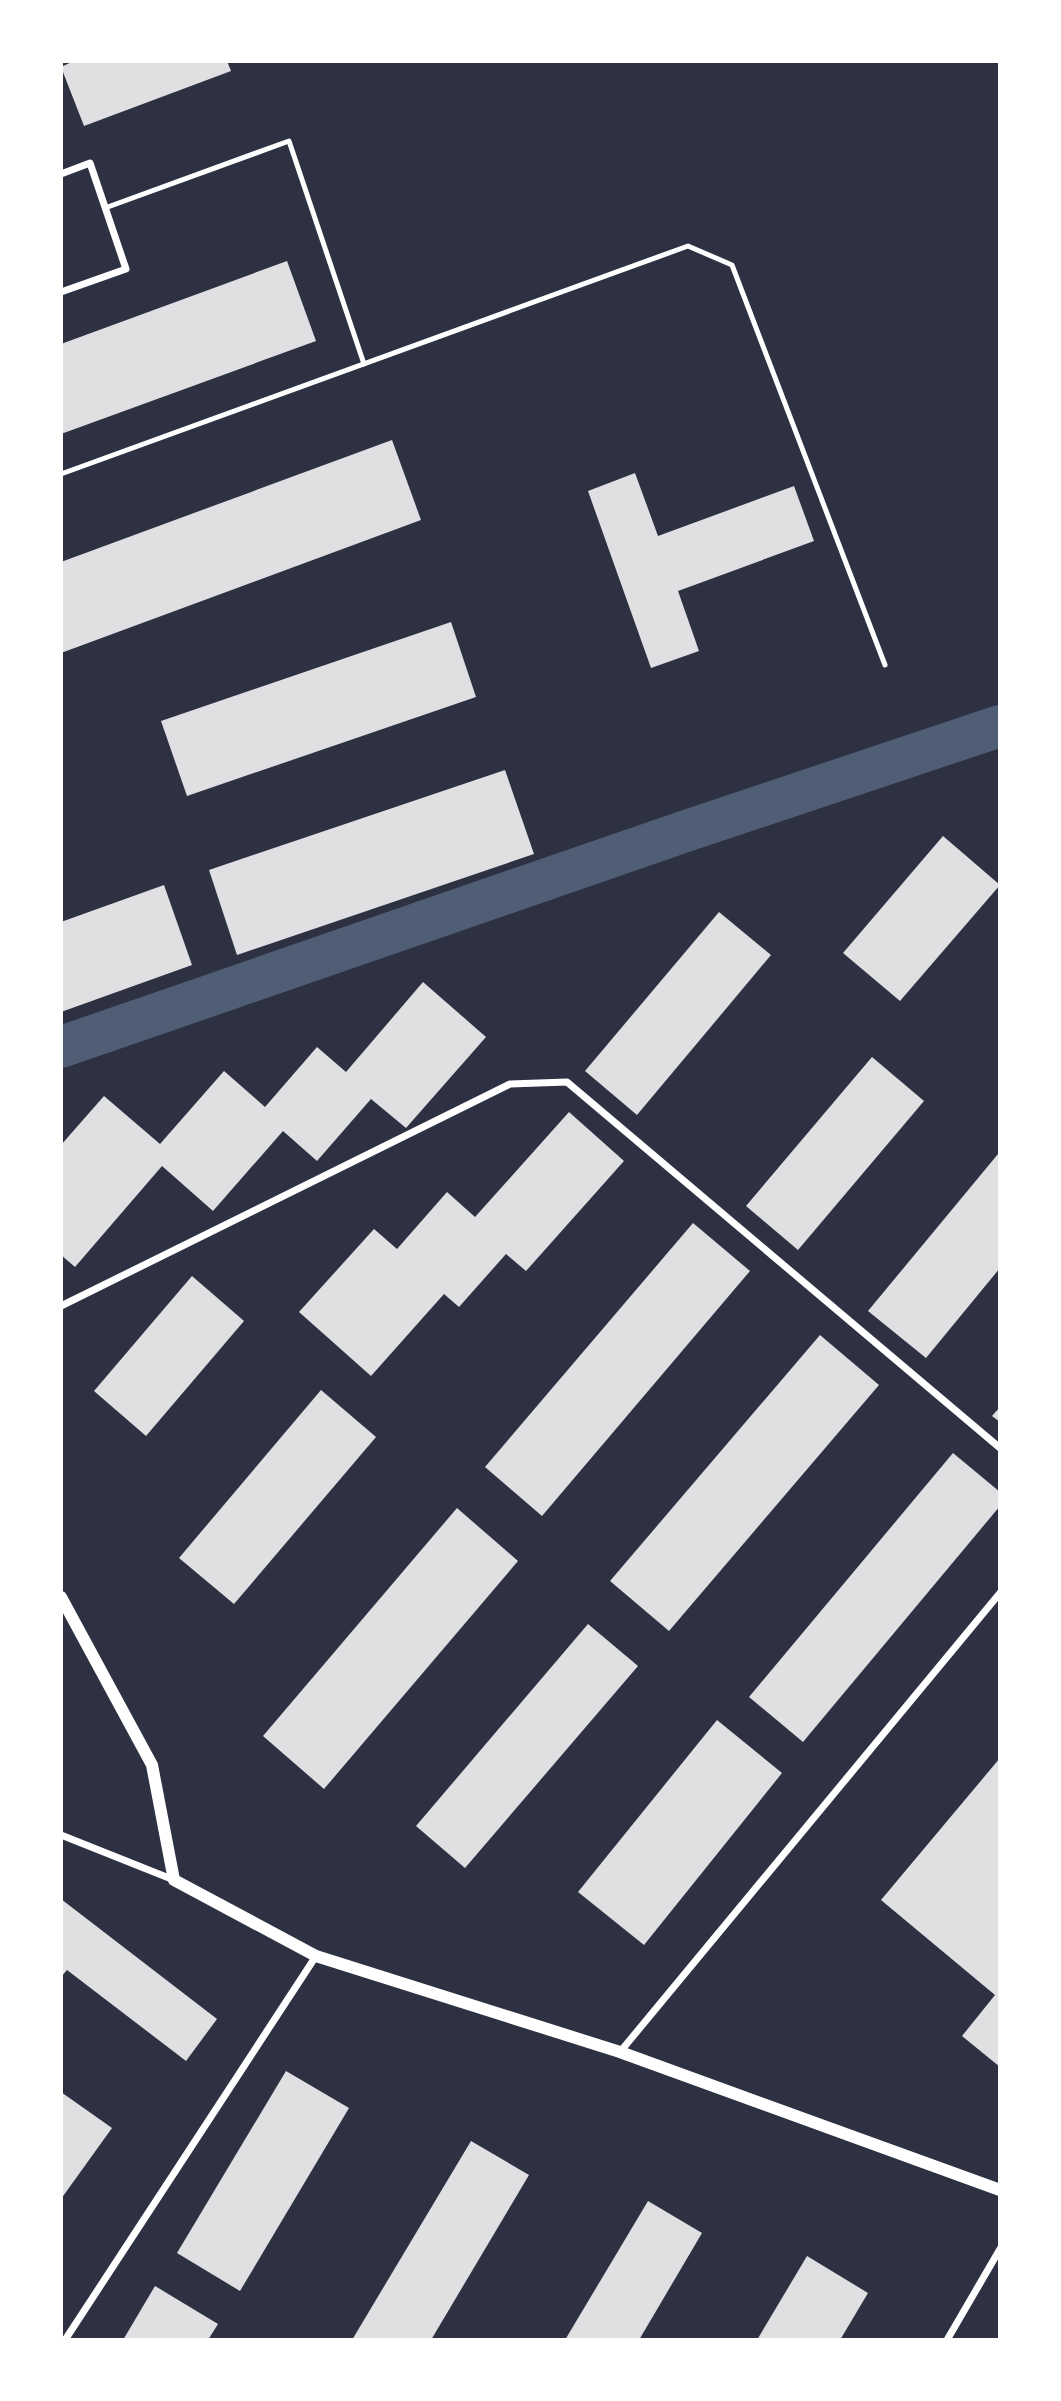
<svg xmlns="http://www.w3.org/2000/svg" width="1061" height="2401" font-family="Bitter,serif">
  <rect width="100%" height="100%" fill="#2d3142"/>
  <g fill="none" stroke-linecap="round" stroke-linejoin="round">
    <polyline stroke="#4f5d75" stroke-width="42" points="61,1047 686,831 1000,726"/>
  </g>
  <g fill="#e0e0e3">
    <polygon points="74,61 227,61 231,71 84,126 61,67"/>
    <polygon points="287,261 316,341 61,434 61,344"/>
    <polygon points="392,440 421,520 61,653 61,562"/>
    <polygon points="635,473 658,536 794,486 814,541 678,591 699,651 651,668 588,491"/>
    <polygon points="451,622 476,697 187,796 161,721"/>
    <polygon points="505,770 534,854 237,955 209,870"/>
    <polygon points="943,836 1000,885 900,1001 843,953"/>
    <polygon points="164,885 192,965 61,1012 61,922"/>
    <polygon points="719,912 771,955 637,1115 585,1071"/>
    <polygon points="423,982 486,1037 406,1128 371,1099 317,1161 283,1131 213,1211 162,1166 75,1267 61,1255 61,1145 104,1096 160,1144 224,1071 265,1107 317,1047 346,1072"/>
    <polygon points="872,1057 924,1101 798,1250 746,1206"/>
    <polygon points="569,1112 624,1161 526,1271 506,1254 459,1307 444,1294 371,1376 299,1312 374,1229 397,1249 447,1192 475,1217"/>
    <polygon points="998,1154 1000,1156 1000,1268 926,1358 868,1311"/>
    <polygon points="693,1223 750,1271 542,1516 485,1467"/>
    <polygon points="192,1276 244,1321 146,1436 94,1391"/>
    <polygon points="820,1335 879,1385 669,1631 610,1581"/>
    <polygon points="321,1390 376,1437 234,1604 179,1558"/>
    <polygon points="1000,1407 1000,1422 992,1416"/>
    <polygon points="953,1453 1000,1492 1000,1506 803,1742 749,1697"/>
    <polygon points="457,1508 518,1561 324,1789 263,1736"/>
    <polygon points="588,1624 638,1666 465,1868 416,1826"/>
    <polygon points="717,1720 782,1773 644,1945 578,1892"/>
    <polygon points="1000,1758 1000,2067 962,2036 995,1995 881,1900"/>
    <polygon points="61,1899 217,2019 186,2061 67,1970 61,1977"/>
    <polygon points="286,2071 349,2108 240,2291 177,2253"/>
    <polygon points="61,2092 112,2128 61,2199"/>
    <polygon points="471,2141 529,2175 431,2340 352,2340"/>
    <polygon points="648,2201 702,2233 639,2340 565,2340"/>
    <polygon points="807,2256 868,2293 840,2340 757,2340"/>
    <polygon points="155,2286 218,2324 208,2340 123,2340"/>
  </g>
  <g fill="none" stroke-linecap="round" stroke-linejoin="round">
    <g stroke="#fff" stroke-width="5">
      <polyline points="105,208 289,141 364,364"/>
      <polyline points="61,474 688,246 732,265 885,665"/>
    </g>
    <g stroke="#fff" stroke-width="7">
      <polyline points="61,174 90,163 126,269 61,292"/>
      <polyline points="61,1306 510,1084 567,1082 1000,1448"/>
      <polyline points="61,1835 174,1880"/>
      <polyline points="620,2052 1000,1593"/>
      <polyline points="65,2340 316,1956"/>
      <polyline points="947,2340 1000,2249"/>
    </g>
    <polyline stroke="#fff" stroke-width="12" points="61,1597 152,1765 174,1880 316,1956 620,2052 1000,2190"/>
  </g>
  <rect width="1061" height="2401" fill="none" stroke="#ffffff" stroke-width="126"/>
</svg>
